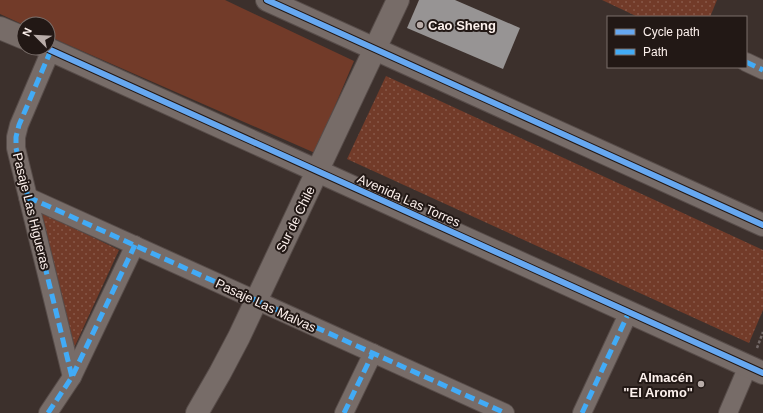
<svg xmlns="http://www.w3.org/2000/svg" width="763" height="413" font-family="Helvetica,sans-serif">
  <defs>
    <pattern id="park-dots" width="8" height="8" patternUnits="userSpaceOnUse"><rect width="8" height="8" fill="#723b29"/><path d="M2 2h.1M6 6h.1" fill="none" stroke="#875848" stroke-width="1.8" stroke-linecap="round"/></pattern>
  </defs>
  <rect width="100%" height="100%" fill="#3c302c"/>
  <polygon fill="#723b29" points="0,0 225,0 354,61 315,153 48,36 48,24 24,24 24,25 0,14"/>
  <g fill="url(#park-dots)">
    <polygon points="602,0 717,0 710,17 638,17"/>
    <polygon points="386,76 763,250 763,310 749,343 347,159"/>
    <polygon points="37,210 119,250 74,348"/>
  </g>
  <polygon fill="#979494" points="419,0 455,0 520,28 503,69 407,28"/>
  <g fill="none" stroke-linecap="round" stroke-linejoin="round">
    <g stroke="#574c49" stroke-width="20">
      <g id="minor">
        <polyline points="51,50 19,125 16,137 16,148 72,377"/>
        <polyline points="746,62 763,70"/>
        <polyline points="28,197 505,413"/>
        <polyline points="48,413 72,377 135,245"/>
        <polyline points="344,413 373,353"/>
        <polyline points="582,413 629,312"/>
        <polyline points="728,413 748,366"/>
      </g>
    </g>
    <g stroke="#574c49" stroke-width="24">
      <g id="tertiary">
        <polyline points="267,0 763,225"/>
        <polyline points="0,28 24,38"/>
        <polyline points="46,48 763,373"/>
        <polyline points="197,413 220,373 239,337 398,0"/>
      </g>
    </g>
    <polyline stroke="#726866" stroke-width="2.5" stroke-dasharray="3 2" stroke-linecap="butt" points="757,348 763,332"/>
    <use href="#minor" stroke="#776c68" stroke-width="18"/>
    <use href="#tertiary" stroke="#776c68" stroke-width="22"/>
    <g stroke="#42abf6" stroke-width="5" stroke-dasharray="10 5" stroke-linecap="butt">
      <polyline points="51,50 19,125 16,137 16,148 72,377"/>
      <polyline points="746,62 763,70"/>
      <polyline points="28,197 505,413"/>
      <polyline points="48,413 72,377 135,245"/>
      <polyline points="344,413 373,353"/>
      <polyline points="582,413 629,312"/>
    </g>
    <g stroke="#221815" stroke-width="8">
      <g id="cycleway">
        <polyline points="267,0 763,225"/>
        <polyline points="46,48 763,373"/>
      </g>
    </g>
    <use href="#cycleway" stroke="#66a8f1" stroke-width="6"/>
  </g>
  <g fill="#b9ada9" stroke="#221815" stroke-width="1.5">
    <circle cx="420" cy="25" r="4"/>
    <circle cx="701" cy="384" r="4"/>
  </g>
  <g text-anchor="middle" stroke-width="4" stroke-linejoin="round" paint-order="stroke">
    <g font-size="13" font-weight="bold" fill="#fdf1ed" stroke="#221815" text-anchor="start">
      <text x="428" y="30">Cao Sheng</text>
      <text x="693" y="382" text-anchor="end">Almacén<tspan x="693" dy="15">"El Aromo"</tspan></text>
    </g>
    <g font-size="13" fill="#fdf1ed" stroke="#221815">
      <text transform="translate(409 200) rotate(24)" y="5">Avenida Las Torres</text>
      <text transform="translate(32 211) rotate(76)" y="5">Pasaje Las Higueras</text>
      <text transform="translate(295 219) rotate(-64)" y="5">Sur de Chile</text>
      <text transform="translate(266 305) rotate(25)" y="5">Pasaje Las Malvas</text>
    </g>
  </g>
  <rect x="607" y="16" width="140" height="52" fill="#221815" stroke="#7a6f6b"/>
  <rect x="615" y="29" width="20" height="6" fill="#66a8f1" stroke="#7a6f6b"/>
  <text x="643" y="36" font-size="12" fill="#fdf1ed">Cycle path</text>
  <rect x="615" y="49" width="20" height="6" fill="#42abf6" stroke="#7a6f6b"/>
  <text x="643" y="56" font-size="12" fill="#fdf1ed">Path</text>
  <g transform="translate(36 36) rotate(294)"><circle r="19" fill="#221815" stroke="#7a6f6b"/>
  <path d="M0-3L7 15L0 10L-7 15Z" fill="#b9ada9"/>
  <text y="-6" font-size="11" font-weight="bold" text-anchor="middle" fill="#fdf1ed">N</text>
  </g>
</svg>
